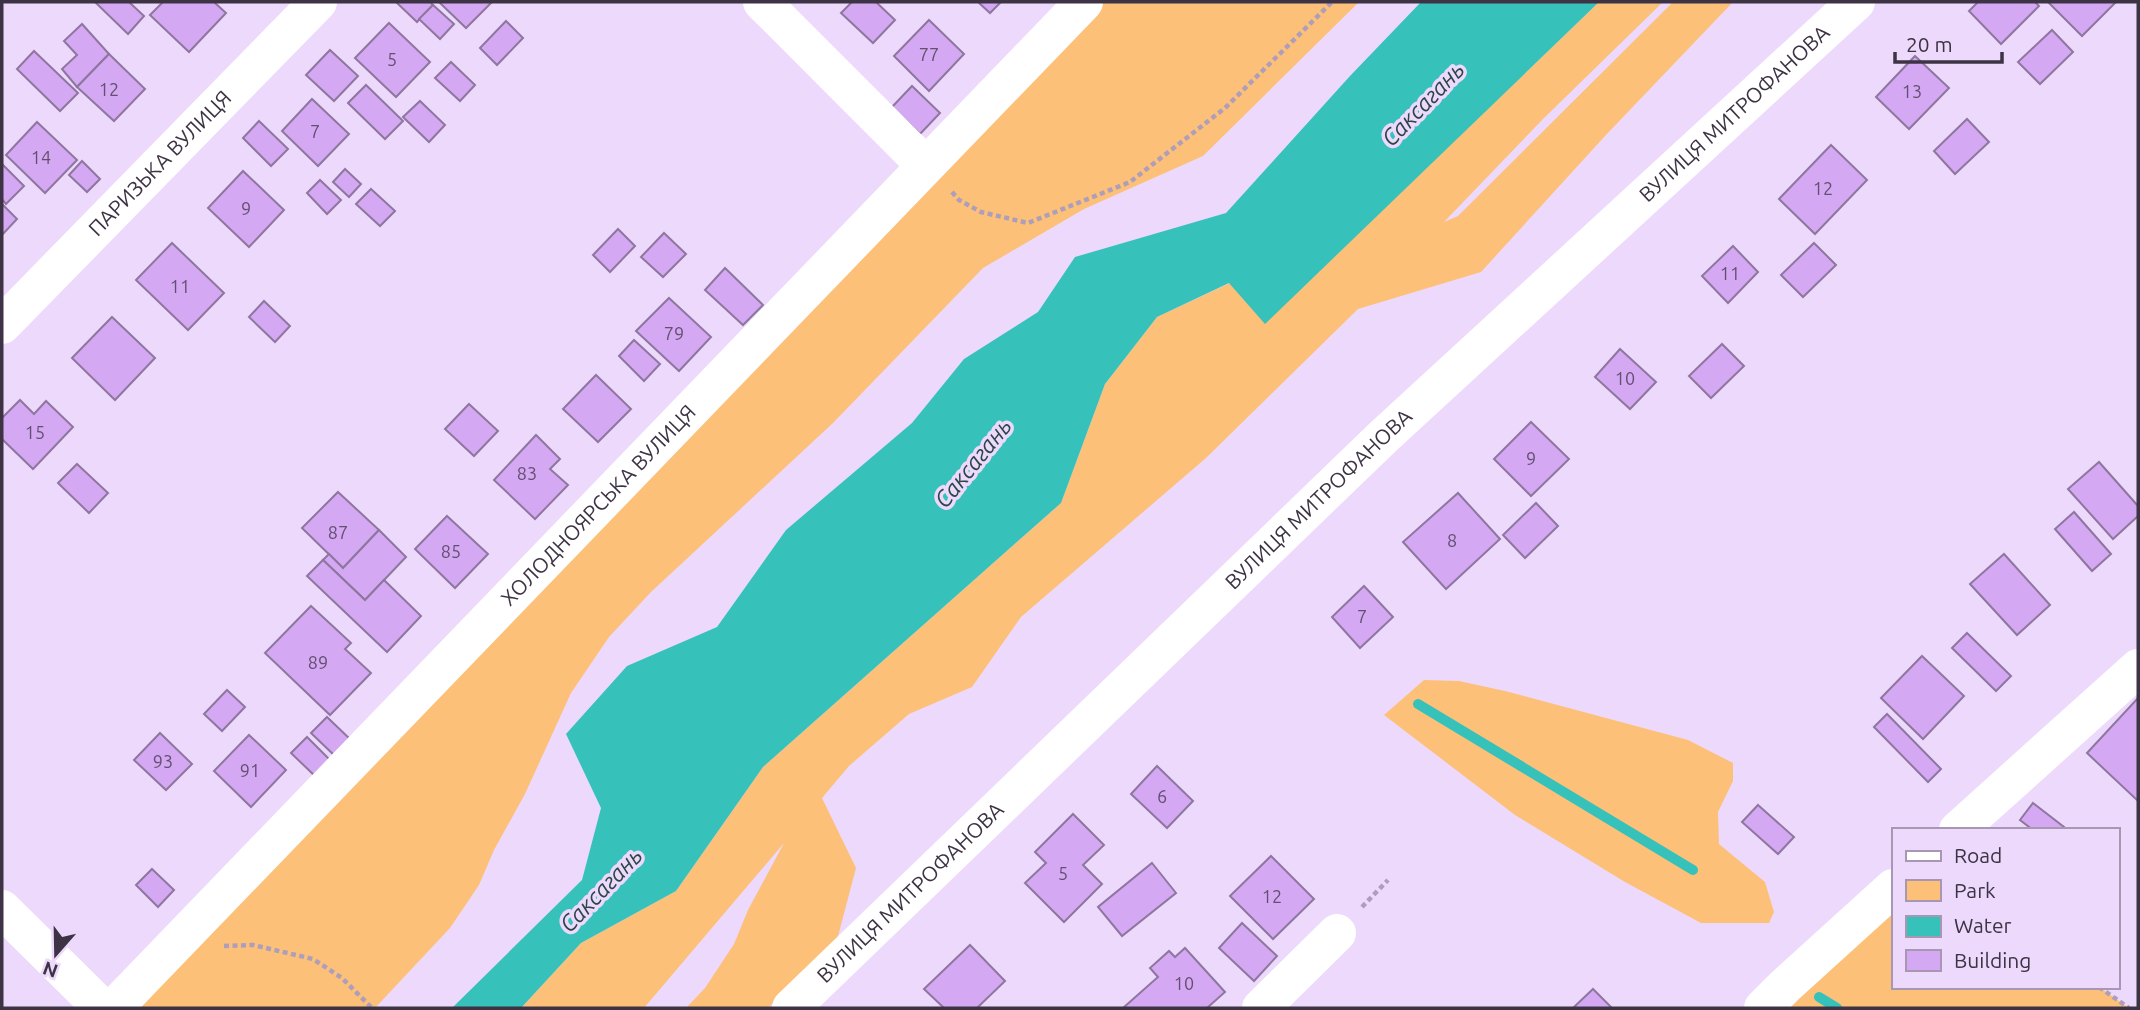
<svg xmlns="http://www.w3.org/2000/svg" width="2140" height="1010" font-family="Ubuntu,sans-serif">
  <rect width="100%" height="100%" fill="#edd9fc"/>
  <g fill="#fcc078">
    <polygon points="1084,2 1359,2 1203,156 1084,209 983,268 833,423 651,592 609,637 571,693 525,794 494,850 479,885 450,928 375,1008 114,1008"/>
    <polygon points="1599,2 1663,2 1543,119 1444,222 1458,216 1673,2 1733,2 1605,136 1481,272 1358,309 1206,458 1021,617 972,687 909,714 849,766 822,798 856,868 837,940 768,1008 686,1008 705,988 734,944 748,910 784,843 644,1008 521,1008 581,943 676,891 763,767 1061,503 1105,384 1157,317 1230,283 1296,293"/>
    <polygon points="1424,680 1459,681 1505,691 1688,740 1733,763 1733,781 1718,812 1719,844 1765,882 1774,912 1769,923 1701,923 1625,882 1515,815 1384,715"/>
    <polygon points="1893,888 1893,987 2099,987 2129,1008 1759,1008"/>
  </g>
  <polygon fill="#36c1bb" points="1421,2 1599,2 1265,324 1229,283 1157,317 1105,384 1061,503 763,767 676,891 581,943 521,1008 452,1008 582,880 601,808 566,734 627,666 717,627 786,530 912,423 964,359 1038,312 1075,257 1226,213 1350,76"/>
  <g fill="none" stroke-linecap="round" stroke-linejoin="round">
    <g stroke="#36c1bb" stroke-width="10">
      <polyline points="1418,704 1693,870"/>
      <polyline points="1819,997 1837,1008"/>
    </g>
  </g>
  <g fill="#d5a8f4" stroke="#8e779f" stroke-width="2">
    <polygon points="95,2 129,2 144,16 128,34"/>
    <polygon points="163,2 214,2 226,13 189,52 150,15"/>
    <polygon points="396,2 430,2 433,5 417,22"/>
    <polygon points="439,2 492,2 466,28"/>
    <polygon points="852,2 876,2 895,20 873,43 841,13"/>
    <polygon points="978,2 1001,2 990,13"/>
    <polygon points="1978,2 2035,2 2039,6 2001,44 1969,11"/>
    <polygon points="2048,2 2116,2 2082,36"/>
    <polygon points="433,5 454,24 440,39 419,19"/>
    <polygon points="929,20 964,54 929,91 894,56"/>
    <polygon points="506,21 523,38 497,65 480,48"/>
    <polygon points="389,23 430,62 396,97 355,58"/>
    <polygon points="82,24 109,54 77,87 62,69 77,55 64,41"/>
    <polygon points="2052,30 2073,52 2040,84 2018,62"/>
    <polygon points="330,50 358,76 334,101 306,75"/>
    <polygon points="34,51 78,93 60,111 17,69"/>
    <polygon points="109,54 145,89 114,121 77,87"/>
    <polygon points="1915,56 1949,88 1909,129 1876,97"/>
    <polygon points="451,62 475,85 460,101 435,78"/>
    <polygon points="366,85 403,121 385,139 348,103"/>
    <polygon points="912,86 940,113 920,134 892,107"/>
    <polygon points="312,99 349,134 318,166 282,131"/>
    <polygon points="420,101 445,125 429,142 403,117"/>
    <polygon points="1967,119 1989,142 1955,174 1934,151"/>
    <polygon points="259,121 288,149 271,166 243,138"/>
    <polygon points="37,122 77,160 45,193 6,155"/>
    <polygon points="1831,145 1867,180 1815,234 1779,199"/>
    <polygon points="82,161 100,179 87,192 69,175"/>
    <polygon points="2,164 24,186 6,204 2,199"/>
    <polygon points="345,169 361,184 349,197 333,182"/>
    <polygon points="243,171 284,210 249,247 208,208"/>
    <polygon points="320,180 341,200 327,214 307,193"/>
    <polygon points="371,189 395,211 380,226 356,204"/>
    <polygon points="2,204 17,219 2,235"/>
    <polygon points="618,229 635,246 610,272 593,255"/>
    <polygon points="664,233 686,254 663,277 641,257"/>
    <polygon points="172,243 224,293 188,330 136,280"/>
    <polygon points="1814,243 1836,265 1803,297 1781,275"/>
    <polygon points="1733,246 1758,272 1728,303 1702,276"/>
    <polygon points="725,268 763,305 743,325 705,290"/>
    <polygon points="669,298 711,337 679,371 636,331"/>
    <polygon points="264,301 290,326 275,342 249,317"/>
    <polygon points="112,317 155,358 115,400 72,358"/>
    <polygon points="634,340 660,364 644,381 619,356"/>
    <polygon points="1722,344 1744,366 1711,398 1689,376"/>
    <polygon points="1620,349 1656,382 1630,409 1595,377"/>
    <polygon points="596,375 631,409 598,442 563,409"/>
    <polygon points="20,400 34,414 46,401 73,427 33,469 2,439 2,418"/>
    <polygon points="469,404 498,431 474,456 445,429"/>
    <polygon points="1531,422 1569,459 1531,496 1494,459"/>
    <polygon points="536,435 560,459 550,469 568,485 535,519 494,480"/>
    <polygon points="2099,462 2138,506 2138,516 2113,539 2068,489"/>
    <polygon points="77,464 108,493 89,513 58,483"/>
    <polygon points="338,492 379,530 343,568 302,528"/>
    <polygon points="1458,493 1500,539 1446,589 1403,542"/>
    <polygon points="1536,503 1558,526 1525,558 1503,535"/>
    <polygon points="2074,512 2111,554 2092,571 2055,529"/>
    <polygon points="447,516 488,554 455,588 415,549"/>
    <polygon points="379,530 406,557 365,600 323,560 329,554 343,568"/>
    <polygon points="2004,554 2050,605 2017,635 1970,584"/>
    <polygon points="323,560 365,600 384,580 421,616 387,652 307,576"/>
    <polygon points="1364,586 1393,617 1360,648 1332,617"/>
    <polygon points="311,606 351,643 345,649 371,673 330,715 265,653"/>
    <polygon points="1967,633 2011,676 1996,691 1952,648"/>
    <polygon points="1922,656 1964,696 1923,739 1881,698"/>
    <polygon points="227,690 245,707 222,731 204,714"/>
    <polygon points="2138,698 2138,801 2087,753"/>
    <polygon points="1887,714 1941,769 1928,782 1874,727"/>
    <polygon points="327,717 352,741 336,757 311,733"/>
    <polygon points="160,733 192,764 166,790 134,760"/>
    <polygon points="249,735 286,770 251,807 214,771"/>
    <polygon points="307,737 332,762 316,777 291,753"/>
    <polygon points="1157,766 1193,801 1167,828 1131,794"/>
    <polygon points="2033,803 2064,827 2062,830 2033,830 2020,820"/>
    <polygon points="1758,805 1794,837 1778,854 1742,822"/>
    <polygon points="1073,814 1104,845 1083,865 1102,884 1064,922 1025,883 1046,863 1035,852"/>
    <polygon points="1271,856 1314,899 1273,939 1230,896"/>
    <polygon points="1152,863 1176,893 1122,936 1098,907"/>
    <polygon points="152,869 174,890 158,907 136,885"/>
    <polygon points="1242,923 1277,956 1254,981 1219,948"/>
    <polygon points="970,945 1005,981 977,1008 944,1008 924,989"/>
    <polygon points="1185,948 1225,992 1207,1008 1123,1008 1158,977 1150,968 1169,951 1175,957"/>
    <polygon points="1593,989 1612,1008 1573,1008"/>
  </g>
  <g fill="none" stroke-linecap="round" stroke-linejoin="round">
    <g stroke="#ae9eba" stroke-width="4.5" stroke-dasharray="5 3.5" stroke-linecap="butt">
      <polyline points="952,192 959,200 981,212 1028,223 1130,182 1225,108 1332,2"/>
      <polyline points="1362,907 1388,880"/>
      <polyline points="224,946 253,945 313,959 342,978 372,1008"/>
      <polyline points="2099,987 2129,1008"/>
    </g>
    <g stroke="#fff" stroke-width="38">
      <polyline points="762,2 925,165"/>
      <path id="s1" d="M2,325l316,-323"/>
      <polyline points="1958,830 2138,668"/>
      <polyline points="2,909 102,1008"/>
      <path id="s2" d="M114,1008l970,-1006"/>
      <path id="s3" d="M791,1008l592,-571 473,-435"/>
      <polyline points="1261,1008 1337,933"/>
      <polyline points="1763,1008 1785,986 1893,888"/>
    </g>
  </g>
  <g text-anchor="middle" stroke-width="7" stroke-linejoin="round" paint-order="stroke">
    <g font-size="18" fill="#635070">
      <text x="929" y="61">77</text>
      <text x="392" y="66">5</text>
      <text x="109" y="96">12</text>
      <text x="1912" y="98">13</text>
      <text x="315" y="138">7</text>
      <text x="41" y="164">14</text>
      <text x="1823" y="195">12</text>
      <text x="246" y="215">9</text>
      <text x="1730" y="280">11</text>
      <text x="180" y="293">11</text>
      <text x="674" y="340">79</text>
      <text x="1625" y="385">10</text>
      <text x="35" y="439">15</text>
      <text x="1531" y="465">9</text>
      <text x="527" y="480">83</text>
      <text x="338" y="539">87</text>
      <text x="1452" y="547">8</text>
      <text x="451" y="558">85</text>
      <text x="1362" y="623">7</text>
      <text x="318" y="669">89</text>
      <text x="163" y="768">93</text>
      <text x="250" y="777">91</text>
      <text x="1162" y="803">6</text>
      <text x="1063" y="880">5</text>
      <text x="1272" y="903">12</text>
      <text x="1184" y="990">10</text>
    </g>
    <g font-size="21" fill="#3d3344" stroke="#edd9fc">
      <text dy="7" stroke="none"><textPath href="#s3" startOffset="1300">ВУЛИЦЯ МИТРОФАНОВА</textPath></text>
      <text dy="7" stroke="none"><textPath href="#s1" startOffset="226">ПАРИЗЬКА ВУЛИЦЯ</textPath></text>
      <text dy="7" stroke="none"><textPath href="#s3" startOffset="733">ВУЛИЦЯ МИТРОФАНОВА</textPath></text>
      <text dy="7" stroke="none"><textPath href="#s2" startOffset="698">ХОЛОДНОЯРСЬКА ВУЛИЦЯ</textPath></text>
      <text dy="7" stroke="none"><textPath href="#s3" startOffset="166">ВУЛИЦЯ МИТРОФАНОВА</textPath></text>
    </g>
    <g font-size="23" font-style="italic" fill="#2a4645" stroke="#edd9fc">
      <text transform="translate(1423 104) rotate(-46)" y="8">Саксагань</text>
      <text transform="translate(973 463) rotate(-51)" y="8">Саксагань</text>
      <text transform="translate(601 890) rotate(-46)" y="8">Саксагань</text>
    </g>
  </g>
  <rect width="2140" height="1010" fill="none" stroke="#3d3344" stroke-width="7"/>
  <rect x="1892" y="828" width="228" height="161" fill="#edd9fc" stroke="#a797b2" stroke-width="2"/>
  <rect x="1906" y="851" width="35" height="10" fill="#ffffff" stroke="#a797b2" stroke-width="2"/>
  <text x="1954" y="863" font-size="21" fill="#3d3344">Road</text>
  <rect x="1906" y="880" width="35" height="21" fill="#fcc078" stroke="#a797b2" stroke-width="2"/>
  <text x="1954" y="898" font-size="21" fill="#3d3344">Park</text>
  <rect x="1906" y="916" width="35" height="21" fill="#36c1bb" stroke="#a797b2" stroke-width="2"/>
  <text x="1954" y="933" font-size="21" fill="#3d3344">Water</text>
  <rect x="1906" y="950" width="35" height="21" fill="#d5a8f4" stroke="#a797b2" stroke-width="2"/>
  <text x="1954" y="968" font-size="21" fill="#3d3344">Building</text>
  <g transform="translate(56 954) rotate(200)" stroke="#edd9fc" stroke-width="5" paint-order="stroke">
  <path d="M0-5L12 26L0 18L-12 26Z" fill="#3d3344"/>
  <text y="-10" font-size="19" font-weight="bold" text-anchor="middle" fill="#3d3344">N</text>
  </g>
  <path d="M1895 52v10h107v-10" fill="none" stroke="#3d3344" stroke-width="3.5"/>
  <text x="1906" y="52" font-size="21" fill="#3d3344" stroke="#edd9fc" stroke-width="5" paint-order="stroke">20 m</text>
</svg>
